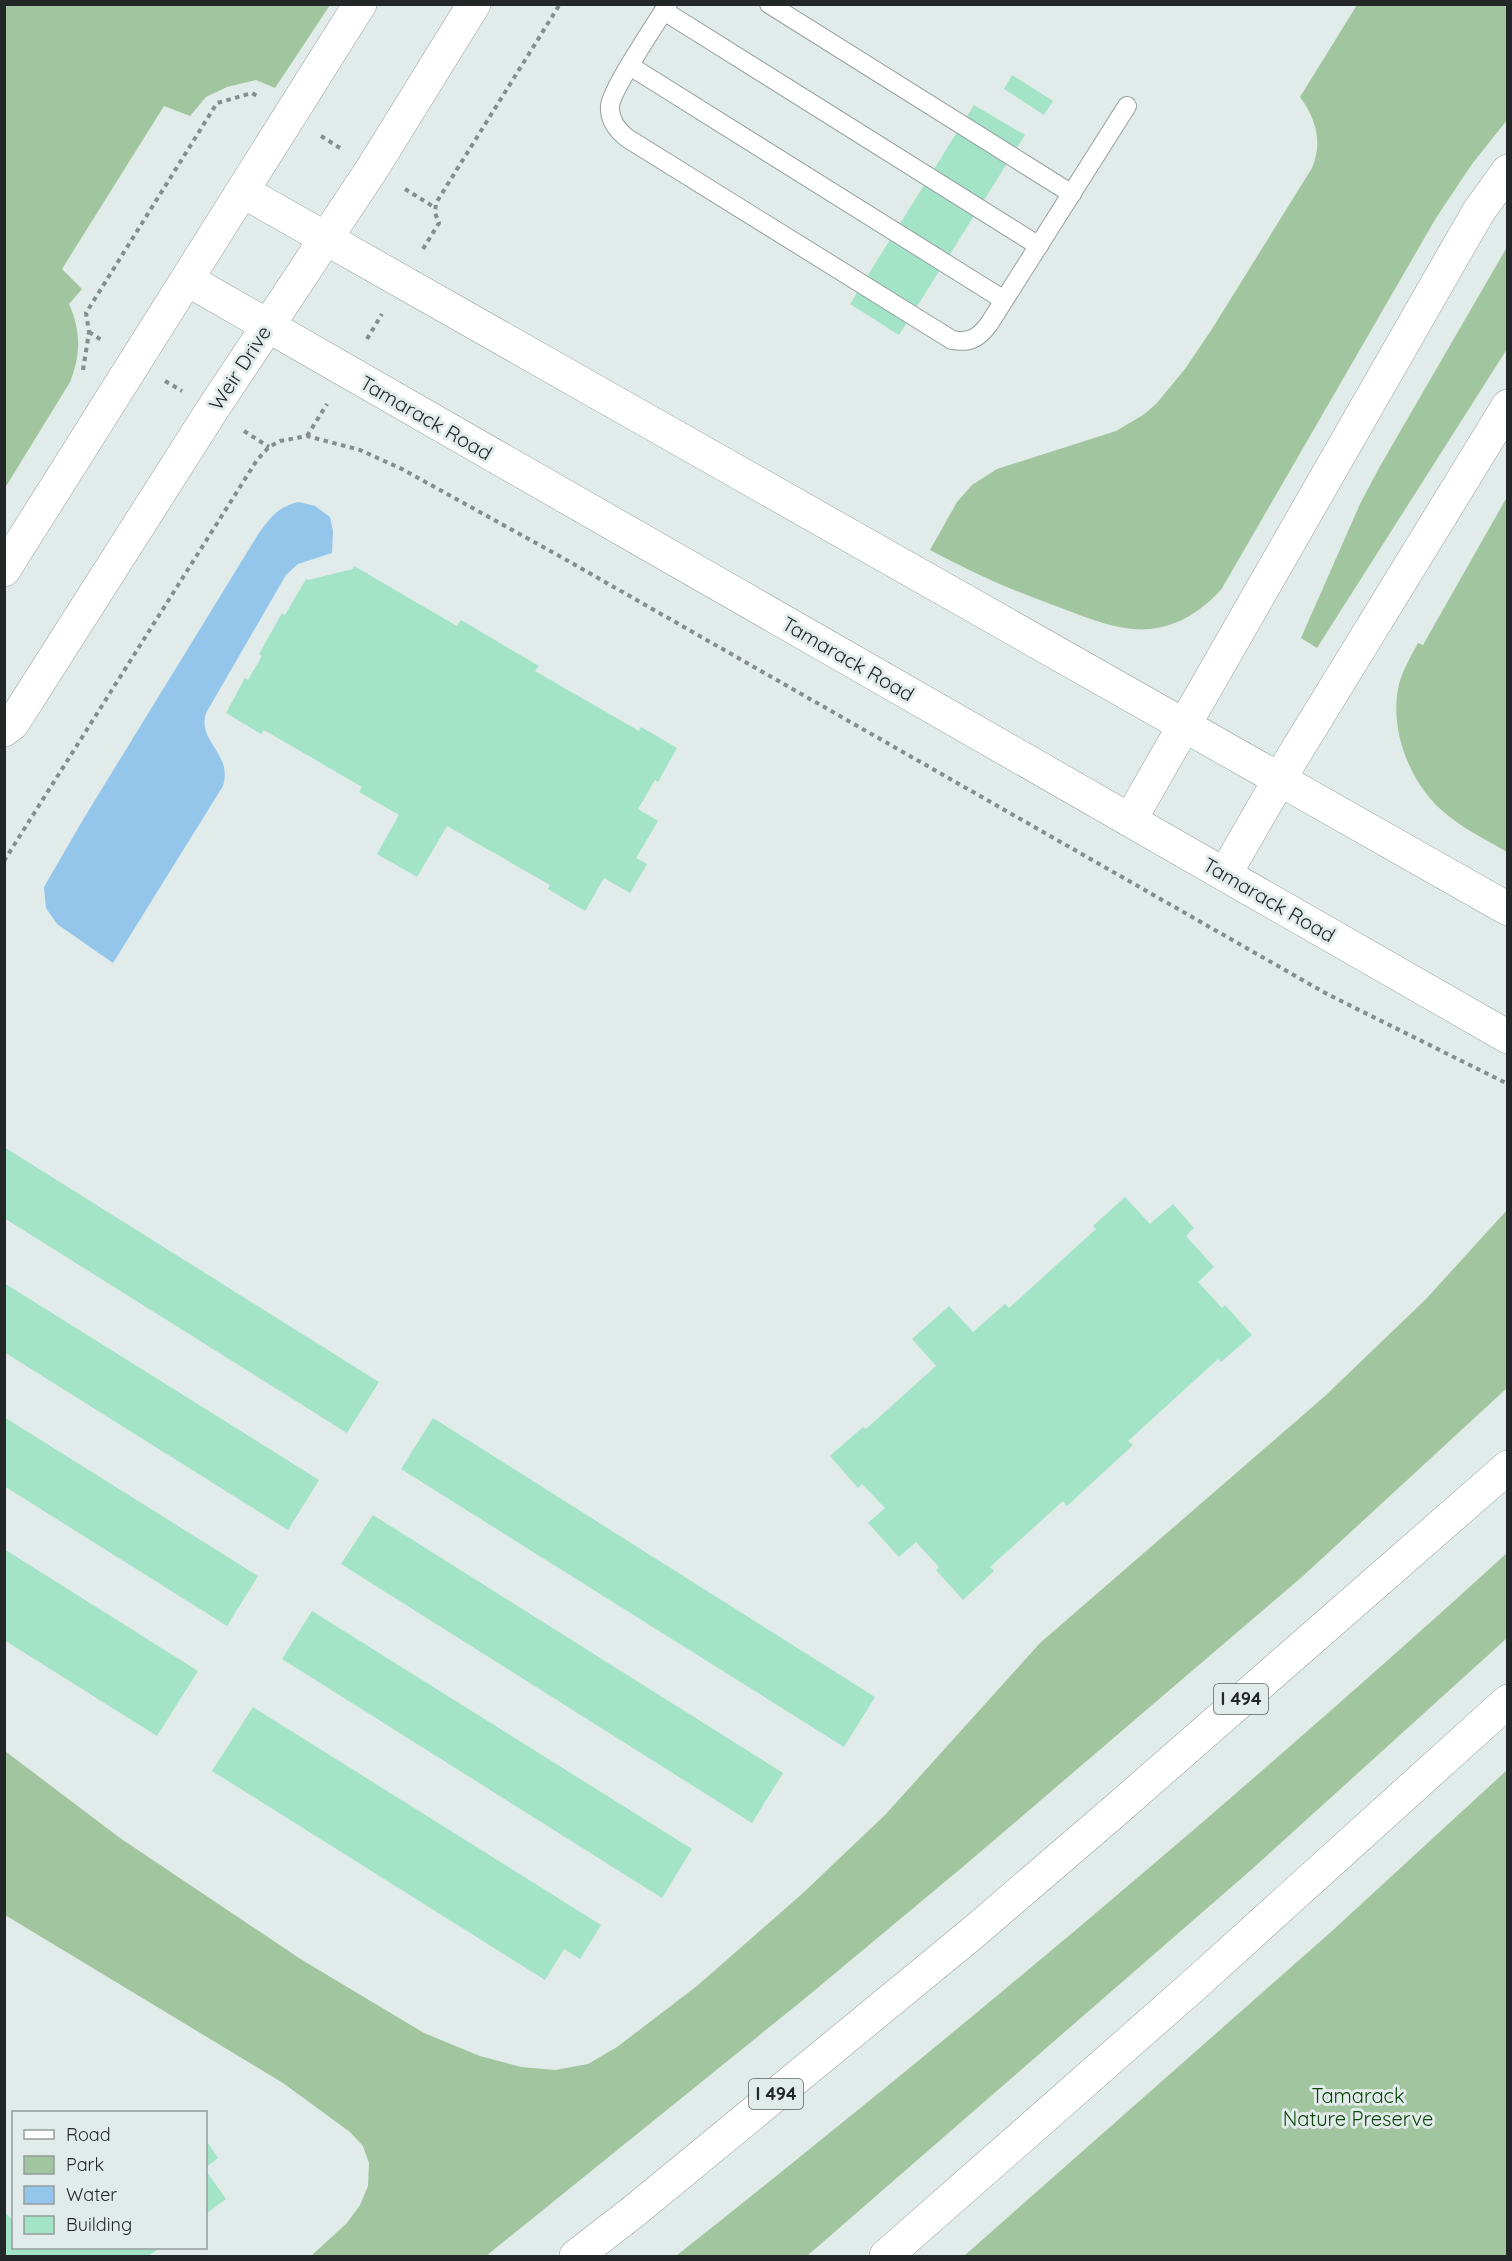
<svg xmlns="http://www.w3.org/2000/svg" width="1512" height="2261" font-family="Quicksand,sans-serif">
  <rect width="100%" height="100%" fill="#e1ebea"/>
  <g fill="#a1c59e">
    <path d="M5,4l325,1 -55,83 -19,-8 -29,7 -21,10 -16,19 -26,-10 -102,163 20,20 -13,15c12,26 12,52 1,78l-65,106z"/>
    <path d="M1357,5h150v115l-35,44 -36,54 -215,372c-20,21 -42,36 -71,39 -30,3 -62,-11 -89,-21 -45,-16 -89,-35 -131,-58l27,-48 15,-17 25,-16 119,-38 27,-16 13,-11 29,-35 27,-40 100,-161c11,-26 4,-49 -12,-71z"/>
    <polygon points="1507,247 1507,349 1317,648 1301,638 1360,504 1379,468"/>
    <path d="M1507,497l1,355h-1c-21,-12 -43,-23 -62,-39 -34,-28 -55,-80 -47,-124 3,-16 12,-31 20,-46l5,2z"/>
    <polygon points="1507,1210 1507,1388 1303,1576 965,1865 803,2000 486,2256 311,2256 347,2223 360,2205 368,2186 369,2163 363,2146 350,2132 283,2083 5,1915 5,1751 120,1838 302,1960 424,2033 480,2056 521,2067 555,2070 588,2064 617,2047 697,1986 803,1893 885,1815 1040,1643 1325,1396 1426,1299"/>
    <path d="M1507,1553v85l-256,232 -444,386h-131c284,-225 563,-459 831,-703z"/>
    <polygon points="1507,1770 1507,2256 964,2256 1332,1931"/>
  </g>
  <path fill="#94c6eb" d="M299,502l16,4 15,11 3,14 -1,22 -34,11 -12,11 -80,138c-9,29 27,40 17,73l-110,177 -56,-39 -11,-16 -2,-21 40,-69 173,-282c12,-17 21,-30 42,-34z"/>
  <g fill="#a3e3c8">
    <polygon points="1012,75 1053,101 1044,115 1004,89"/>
    <polygon points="974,105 1025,135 899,335 850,304"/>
    <polygon points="354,566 457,626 461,620 539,666 535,671 639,731 641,727 677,748 658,782 655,780 638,809 658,821 636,858 647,864 630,893 604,878 585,911 548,889 550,885 447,826 417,877 377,854 399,815 359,792 362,787 264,730 261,734 226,713 245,678 248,680 262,656 259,654 282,613 285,615 306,579 308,580 353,569"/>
    <polygon points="4,1147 379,1382 347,1433 4,1218"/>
    <polygon points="1125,1197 1150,1224 1173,1204 1194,1228 1186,1236 1214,1267 1198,1282 1222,1308 1225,1305 1252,1335 1221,1362 1218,1359 1128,1441 1133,1445 1067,1506 1063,1501 990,1567 994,1571 963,1600 936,1570 939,1567 916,1542 899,1557 868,1523 885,1508 862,1484 858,1488 830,1456 863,1427 866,1429 936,1366 912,1339 949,1306 973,1332 1005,1304 1009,1308 1096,1229 1093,1226"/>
    <polygon points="4,1283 319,1480 288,1530 4,1352"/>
    <polygon points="4,1417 258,1576 227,1626 4,1486"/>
    <polygon points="433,1418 875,1697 844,1747 401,1469"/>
    <polygon points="373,1515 783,1773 752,1823 341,1564"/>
    <polygon points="4,1549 198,1671 157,1736 4,1640"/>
    <polygon points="312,1611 692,1849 662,1898 282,1659"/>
    <polygon points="253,1707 601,1925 580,1959 564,1949 545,1980 212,1771"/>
    <polygon points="206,2140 218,2158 206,2167"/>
    <polygon points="206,2171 226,2199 206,2214"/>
    <polygon points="4,2211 14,2222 14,2248 160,2248 148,2256 4,2256"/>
  </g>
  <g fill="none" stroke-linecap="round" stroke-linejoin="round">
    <g stroke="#96a09f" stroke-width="20">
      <g id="lane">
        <path d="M668,4c-12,20 -56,84 -58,102 -1,14 7,24 17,32l325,202c17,3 26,-1 37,-16l138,-218"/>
        <polyline points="769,4 1072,194"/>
        <polyline points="664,11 1039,246"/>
        <polyline points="630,66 1004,300"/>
      </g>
    </g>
    <g stroke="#96a09f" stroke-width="34">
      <g id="secondary">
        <polyline points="244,192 1508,909"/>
        <polyline points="188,280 1508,1037"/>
        <polyline points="4,570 360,4"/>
        <polyline points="4,730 13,723 212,410 372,169 474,4"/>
      </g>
    </g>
    <g stroke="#96a09f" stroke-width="34">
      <g id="highway">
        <polyline points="1130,820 1457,249 1479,211 1508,171"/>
        <polyline points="1225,874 1286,768 1508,406"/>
        <polyline points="576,2256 633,2212 975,1931 1117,1809 1508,1467"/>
        <polyline points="886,2256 1193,1986 1508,1701"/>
      </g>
    </g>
    <g stroke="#868d8c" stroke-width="4" stroke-dasharray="4.5 4.5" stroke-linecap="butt">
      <polyline points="321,136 340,148"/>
      <polyline points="405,189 434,207"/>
      <polyline points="423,249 439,223 435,213 436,203 560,4"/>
      <polyline points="89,332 103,341"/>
      <polyline points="367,339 382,314"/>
      <polyline points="83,370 89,332 86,313 217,103 252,93 259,97"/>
      <polyline points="165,381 182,391"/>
      <polyline points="244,431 269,447"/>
      <polyline points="307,436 327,404"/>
      <polyline points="4,861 257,460 269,447 280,441 307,436 360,450 402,469 563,558 1327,994 1508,1084"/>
    </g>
    <use href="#lane" stroke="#fff" stroke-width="18"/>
    <use href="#secondary" stroke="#fff" stroke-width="33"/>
    <use href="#highway" stroke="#fff" stroke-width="33"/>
  </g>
  <g text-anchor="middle" stroke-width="6" stroke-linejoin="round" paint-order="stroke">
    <g fill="#e1ebea" stroke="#5c6262" stroke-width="1.5">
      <rect x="1214" y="1684" width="54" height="30" rx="4.5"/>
      <rect x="749" y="2079" width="54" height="30" rx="4.5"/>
    </g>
    <g font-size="18" font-weight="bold" fill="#232727">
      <text x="1241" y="1705">I 494</text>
      <text x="776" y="2100">I 494</text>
    </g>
    <g font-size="20" fill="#232727" stroke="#e1ebea">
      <text transform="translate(240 368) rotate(-57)" y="7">Weir Drive</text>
      <text transform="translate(426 418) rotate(30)" y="7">Tamarack Road</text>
      <text transform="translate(848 659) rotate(30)" y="7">Tamarack Road</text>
      <text transform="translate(1269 900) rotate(30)" y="7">Tamarack Road</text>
    </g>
    <g font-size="20" fill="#0d450b" stroke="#e1ebea">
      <text x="1358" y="2103">Tamarack<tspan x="1358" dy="23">Nature Preserve</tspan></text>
    </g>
  </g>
  <rect width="1512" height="2261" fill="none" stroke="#232727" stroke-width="12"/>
  <rect x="12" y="2111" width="195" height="138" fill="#e1ebea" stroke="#959d9c" stroke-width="1.5"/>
  <rect x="24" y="2130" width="30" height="9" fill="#ffffff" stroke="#959d9c" stroke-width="1.5"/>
  <text x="66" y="2141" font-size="18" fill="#232727">Road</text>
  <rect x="24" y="2156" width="30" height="18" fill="#a1c59e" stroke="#959d9c" stroke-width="1.5"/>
  <text x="66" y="2171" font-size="18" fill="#232727">Park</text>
  <rect x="24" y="2186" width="30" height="18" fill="#94c6eb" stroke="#959d9c" stroke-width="1.5"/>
  <text x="66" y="2201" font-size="18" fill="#232727">Water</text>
  <rect x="24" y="2216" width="30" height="18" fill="#a3e3c8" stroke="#959d9c" stroke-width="1.5"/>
  <text x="66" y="2231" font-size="18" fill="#232727">Building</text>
</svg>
